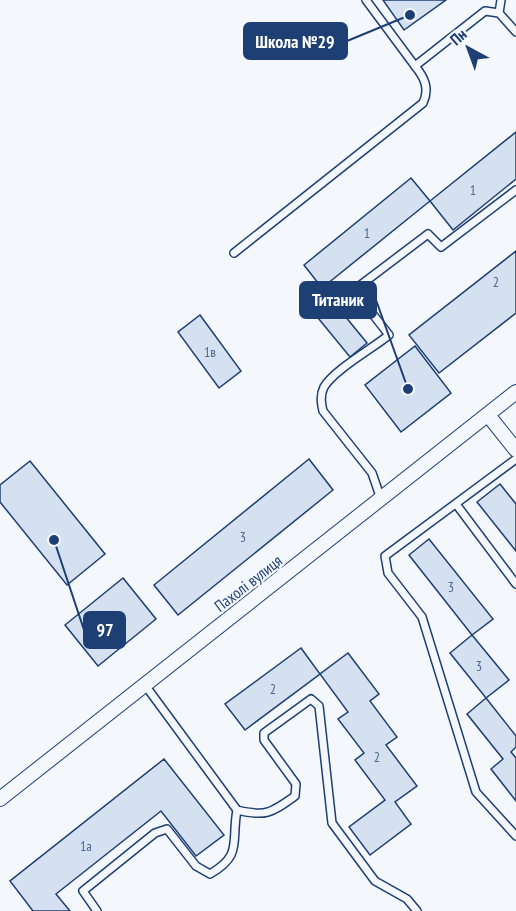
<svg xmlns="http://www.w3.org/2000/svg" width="516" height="911" font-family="'PT Sans Narrow',sans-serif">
  <rect width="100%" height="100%" fill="#f4f7fb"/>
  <g fill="#d5e0f0" stroke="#1d3f73" stroke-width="1.5">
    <polygon points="383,0 446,0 404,30"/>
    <polygon points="516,132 516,179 453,230 430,201"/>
    <polygon points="411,178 430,201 322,288 304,265"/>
    <polygon points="516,251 516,313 439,373 409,335"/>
    <polygon points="322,288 367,343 350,357 305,302"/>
    <polygon points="200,315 241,371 219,388 178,332"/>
    <polygon points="415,346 451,393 401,432 365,385"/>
    <polygon points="309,459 333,490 178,615 154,585"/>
    <polygon points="30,461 105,554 67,585 0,502 0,485"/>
    <polygon points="500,484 516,504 516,551 477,502"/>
    <polygon points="429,539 493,619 472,635 409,555"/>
    <polygon points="123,578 156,619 98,666 65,625"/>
    <polygon points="472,635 509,680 486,698 450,653"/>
    <polygon points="301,648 320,674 245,730 225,704"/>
    <polygon points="348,653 379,694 370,701 397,737 386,745 417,786 395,802 411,824 370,855 349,827 385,800 355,760 364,753 338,719 348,712 320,674"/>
    <polygon points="486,698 516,736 516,747 511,752 516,758 516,801 491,769 503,759 467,714"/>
    <polygon points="164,759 224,835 196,856 161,811 56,894 70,911 33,911 10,881"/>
  </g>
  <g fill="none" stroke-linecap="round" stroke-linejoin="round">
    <g stroke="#1d3f73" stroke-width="10">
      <g id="lane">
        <polyline points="366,0 415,66"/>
        <polyline points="499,13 501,0"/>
        <path d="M234,253l189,-150c7,-15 1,-26 -8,-37l70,-55 14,2 17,19"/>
        <polyline points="516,459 385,556 388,573 422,617 476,792 516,836"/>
        <path d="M381,499l-9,-26 -49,-62c-2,-9 -3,-16 1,-24 10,-17 49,-39 65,-52l-35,-45 74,-56 13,13 75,-57"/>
        <polyline points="456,504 516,584"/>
        <path d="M145,685l92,125c29,7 34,3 58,-14l1,-12 -32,-44v-7l47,-34 8,7 13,117 43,58 32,18 10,12"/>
        <path d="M97,911l-14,-20 72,-58 12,-4 29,37 14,8c33,-19 21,-32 27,-64"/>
      </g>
    </g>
    <g stroke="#1d3f73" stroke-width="16">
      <g id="street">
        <polyline points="488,415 516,450"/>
        <polyline points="0,799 516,392"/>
      </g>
    </g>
    <use href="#lane" stroke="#f4f7fb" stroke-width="7"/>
    <use href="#street" stroke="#f4f7fb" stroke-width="14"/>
  </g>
  <g text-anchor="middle" stroke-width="4.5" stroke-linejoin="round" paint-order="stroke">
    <g font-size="14" fill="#4b6792">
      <text x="473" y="195">1</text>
      <text x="367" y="238">1</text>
      <text x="496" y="287">2</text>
      <text x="210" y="357">1в</text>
      <text x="243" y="542">3</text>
      <text x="451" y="592">3</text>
      <text x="479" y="671">3</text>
      <text x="273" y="694">2</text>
      <text x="377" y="762">2</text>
      <text x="86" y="851">1а</text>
    </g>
    <g font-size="16" fill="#1d3f73" stroke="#f4f7fb">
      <text transform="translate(248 583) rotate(-38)" y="6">Пахолі вулиця</text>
    </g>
  </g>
  <path fill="none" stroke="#1d3f73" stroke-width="2" d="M410 15L347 41M408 389L376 300M54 540L84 630"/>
  <g fill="#1d3f73" stroke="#f4f7fb" stroke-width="2">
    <circle cx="410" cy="15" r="6"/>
    <circle cx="408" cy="389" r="6"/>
    <circle cx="54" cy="540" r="6"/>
  </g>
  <g fill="#1d3f73" stroke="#1d3f73" stroke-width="2">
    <rect x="244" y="23" width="103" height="36" rx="6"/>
    <rect x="300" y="282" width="76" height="36" rx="6"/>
    <rect x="84" y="612" width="41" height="36" rx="6"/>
  </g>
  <g font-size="18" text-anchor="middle" font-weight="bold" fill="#fff">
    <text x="295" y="48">Школа №29</text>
    <text x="338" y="306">Титаник</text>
    <text x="105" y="636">97</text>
  </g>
  <g transform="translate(468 48) rotate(319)" stroke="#f4f7fb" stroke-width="4.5" paint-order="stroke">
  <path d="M0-4.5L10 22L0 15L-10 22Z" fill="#1d3f73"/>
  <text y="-9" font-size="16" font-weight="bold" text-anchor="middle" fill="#1d3f73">Пн</text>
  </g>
</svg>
